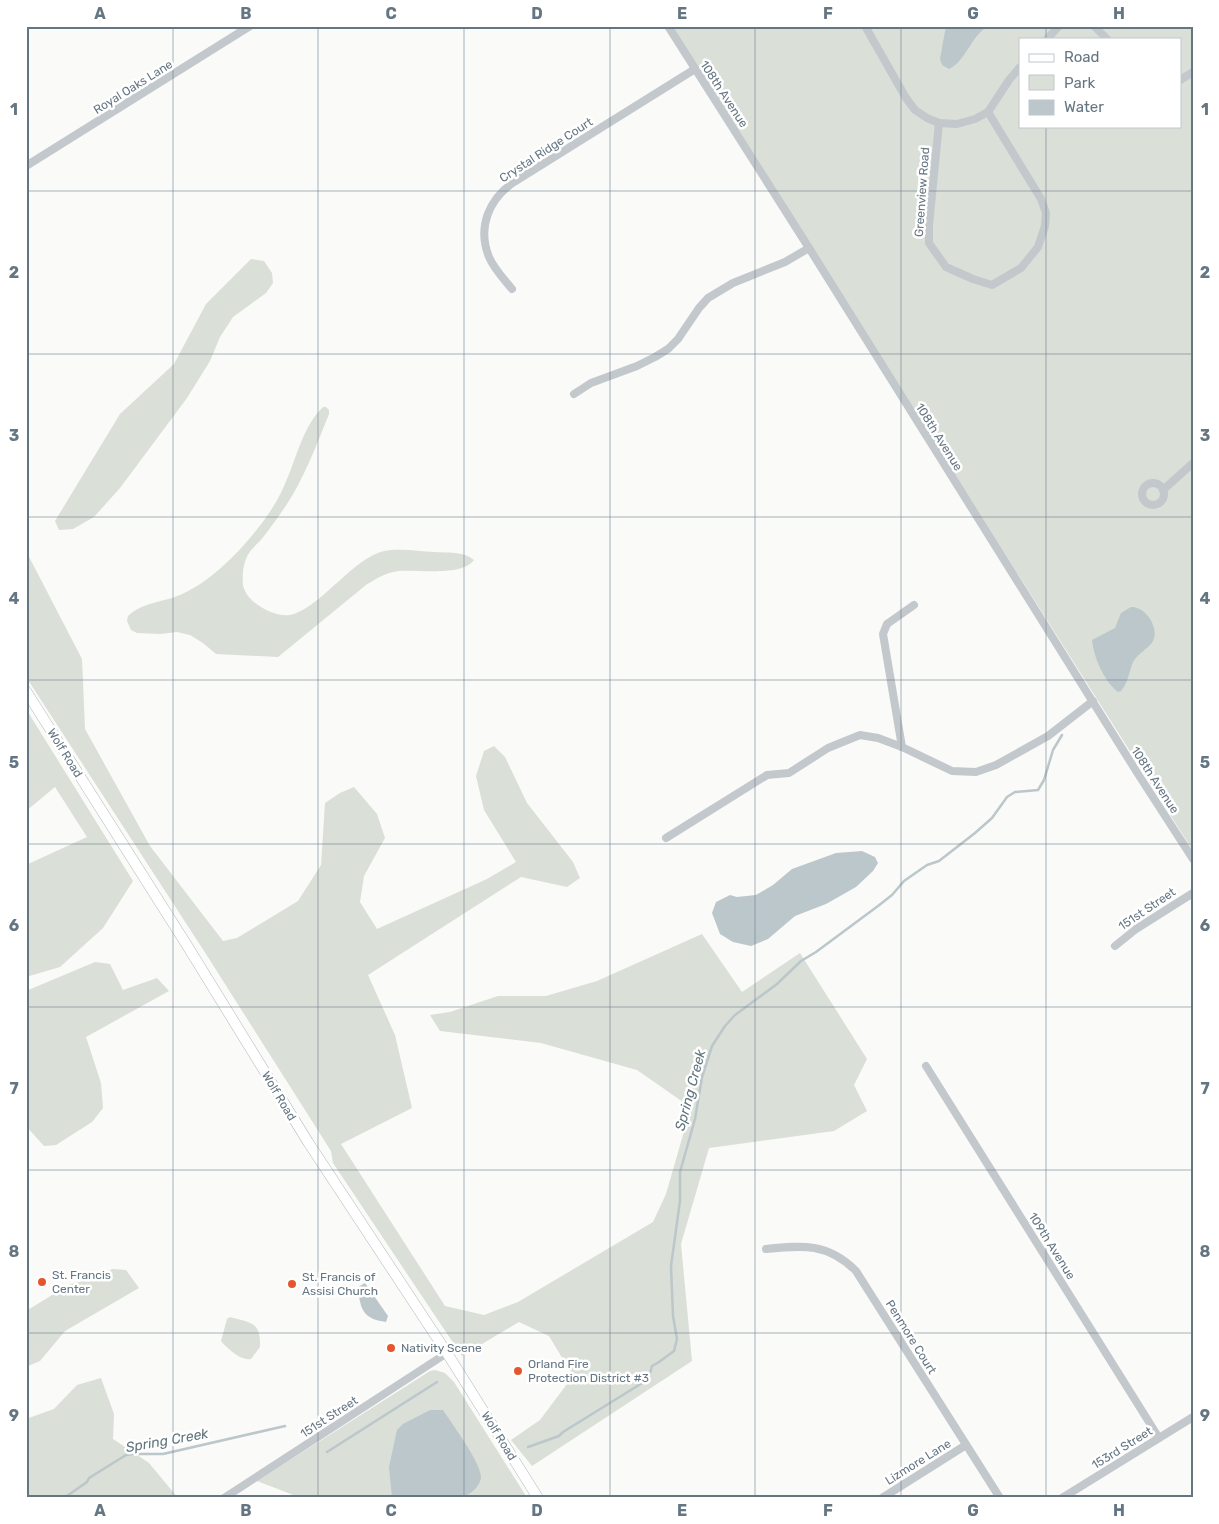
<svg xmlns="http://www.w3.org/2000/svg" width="1219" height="1524" font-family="Rubik,sans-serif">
  <rect width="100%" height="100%" fill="#fafaf8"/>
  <g fill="#dadfd7" fill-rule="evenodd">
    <path d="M668,26h525v825l-301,-476zM1020,39h160v87h-160z"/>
    <polygon points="251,259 264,261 272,273 273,283 266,293 233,317 220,337 210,361 187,398 120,488 94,517 73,529 59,530 55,521 120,414 174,364 206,304"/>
    <path d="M323,407h3l3,3v4c-12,30 -26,67 -44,93 -8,12 -16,23 -25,34 -5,5 -12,11 -14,18 -3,7 -4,18 -3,26 3,18 34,35 51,29 30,-11 60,-56 90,-63 16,-3 34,0 50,1 13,1 29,-1 40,8 -13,17 -56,9 -76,11 -13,2 -21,7 -32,14l-88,72 -62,-3 -13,-11 -13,-8 -13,-3 -17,2 -23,-1 -6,-3 -4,-9 1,-5c13,-13 35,-14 52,-21 29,-12 59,-42 78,-67 10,-12 20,-28 26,-42 12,-25 18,-59 39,-79z"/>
    <polygon points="26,551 82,659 85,729 150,846 223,941 237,938 298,901 321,865 325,803 340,793 354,787 377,814 385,838 364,876 360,902 377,929 487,879 516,862 484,810 476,776 484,751 494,746 505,757 527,803 573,862 580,878 567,887 521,877 368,975 395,1035 412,1108 341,1144 445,1306 484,1315 518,1302 653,1222 666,1194 689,1114 683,1102 637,1070 541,1043 440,1031 430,1015 450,1012 498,996 546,996 597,981 702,934 742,992 800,953 867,1059 854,1085 867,1111 834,1131 709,1148 681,1244 692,1361 532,1466 511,1440 540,1420 573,1376 549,1336 519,1322 462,1356 333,1163 331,1151 206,954 26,677"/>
    <polygon points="26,709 133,881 103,928 60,967 26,977 26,865 87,837 55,787 26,811"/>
    <polygon points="95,962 110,964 123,990 157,978 169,991 86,1037 101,1083 103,1108 92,1122 56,1145 44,1146 26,1126 26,991"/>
    <polygon points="112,1269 126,1270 139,1288 65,1331 40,1361 26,1367 26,1311 70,1284 99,1278"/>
    <path d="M230,1317c20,6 31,4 30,30l-9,12c-10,2 -23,-10 -30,-18l6,-22z"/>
    <polygon points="435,1370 445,1373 454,1382 526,1496 523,1498 301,1498 257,1481 430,1371"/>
    <polygon points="101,1378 114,1414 113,1439 149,1463 178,1498 26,1498 26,1419 54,1409 77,1385"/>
  </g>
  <g fill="#bbc7cb">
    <path d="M946,26h42c-18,11 -21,34 -39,43l-7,-4 -2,-6z"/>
    <path d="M1131,607c16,-1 32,26 19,38 -6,6 -12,9 -17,17 -4,10 -5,21 -12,29l-3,1c-14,-11 -24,-34 -26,-52l23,-12 6,-15z"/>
    <polygon points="862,851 875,857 878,863 873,871 856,887 826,904 795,916 768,939 751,946 733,942 720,934 712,913 716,902 730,895 737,897 756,895 773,885 792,869 836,853"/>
    <path d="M365,1283l23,33 -2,6c-24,-3 -26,-14 -28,-35z"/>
    <path d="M430,1410h13c9,14 39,54 38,68 -2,10 -11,16 -19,20h-70l-3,-31 8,-37 6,-6z"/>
  </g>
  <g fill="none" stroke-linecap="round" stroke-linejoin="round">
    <g stroke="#bbc7cb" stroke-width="2.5">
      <polyline points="528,1447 559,1436 563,1432 647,1380 649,1377 652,1366 659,1362 674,1351 677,1339 673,1316 671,1266 680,1201 680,1172 695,1119 702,1077 712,1046 725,1026 735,1015 777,984 801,961 816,952 878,906 892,895 904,881 927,865 939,861 975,833 992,818 1007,797 1015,792 1038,790 1044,780 1053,750 1062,735"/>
      <polyline points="327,1452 437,1382"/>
      <polyline points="64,1498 87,1482 89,1478 126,1455 132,1454 163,1454 285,1426"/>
    </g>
    <g stroke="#b5babe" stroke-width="11">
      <polyline id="major" points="26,691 188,947 308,1142 447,1353 538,1498"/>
    </g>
    <g stroke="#c3c8cc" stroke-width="8">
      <polyline points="668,26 809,248 1138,774 1193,859"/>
      <polyline points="865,26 906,98 915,110 927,118 939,123 957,124 975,119 988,112 1009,80 1020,67"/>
      <polyline points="1094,26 1107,39"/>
      <polyline points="1047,39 1059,26"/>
      <polyline points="1180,80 1193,72"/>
      <polyline points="939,123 929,225 929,243 946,267 973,279 992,285 1021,268 1038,247 1045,226 1046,213 1041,199 988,112"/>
      <polyline points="26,166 250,26"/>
      <path d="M512,289c-8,-10 -18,-20 -23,-32 -12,-30 0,-58 25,-75l181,-113"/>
      <polyline points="574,394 591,383 637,366 655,357 668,349 678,339 699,308 708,298 733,283 785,262 809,248"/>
      <circle cx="1153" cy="494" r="11"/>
      <polyline points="1163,490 1193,463"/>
      <polyline points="902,747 883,634 887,624 914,605"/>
      <polyline points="666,838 767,775 789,773 828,748 860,735 878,738 902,747 952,771 976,772 996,765 1048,736 1093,701"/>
      <polyline points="1115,946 1136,929 1193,893"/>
      <polyline points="926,1066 1159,1438"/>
      <path d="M766,1249c37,-4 62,-6 90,22l144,227"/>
      <polyline points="224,1498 447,1353"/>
      <polyline points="882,1498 966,1445"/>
      <polyline points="1062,1498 1193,1417"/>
    </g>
    <use href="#major" stroke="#fff" stroke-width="10"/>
  </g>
  <path fill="none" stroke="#657683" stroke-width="1" stroke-opacity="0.55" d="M173,26v1472M318,26v1472M464,26v1472M610,26v1472M755,26v1472M901,26v1472M1046,26v13M1046,126v1372M26,191h1167M26,354h1167M26,517h1167M26,680h1167M26,844h1167M26,1007h1167M26,1170h1167M26,1333h1167"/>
  <g fill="#e4572e" stroke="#fff" stroke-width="2">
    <circle cx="42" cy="1282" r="5"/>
    <circle cx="292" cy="1284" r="5"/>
    <circle cx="391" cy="1348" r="5"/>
    <circle cx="518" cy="1371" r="5"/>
  </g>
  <g text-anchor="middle" stroke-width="5" stroke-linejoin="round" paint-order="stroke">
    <g font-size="12" fill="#657683" stroke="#fff">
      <text transform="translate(133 87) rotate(-32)" y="4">Royal Oaks Lane</text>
      <text transform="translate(724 94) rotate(57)" y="4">108th Avenue</text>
      <text transform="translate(546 150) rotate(-33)" y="4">Crystal Ridge Court</text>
      <text transform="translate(922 192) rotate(-86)" y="4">Greenview Road</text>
      <text transform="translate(939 437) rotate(58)" y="4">108th Avenue</text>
      <text transform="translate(65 753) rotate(58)" y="4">Wolf Road</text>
      <text transform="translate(1155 780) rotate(57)" y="4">108th Avenue</text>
      <text transform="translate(1147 909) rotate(-34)" y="4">151st Street</text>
      <text transform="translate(279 1096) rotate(59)" y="4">Wolf Road</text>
      <text transform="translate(1052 1246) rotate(58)" y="4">109th Avenue</text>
      <text transform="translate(911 1337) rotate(58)" y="4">Penmore Court</text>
      <text transform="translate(329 1417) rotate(-33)" y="4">151st Street</text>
      <text transform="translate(499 1436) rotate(58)" y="4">Wolf Road</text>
      <text transform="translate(1122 1448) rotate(-32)" y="4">153rd Street</text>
      <text transform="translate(918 1462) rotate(-32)" y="4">Lizmore Lane</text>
    </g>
    <g font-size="12" fill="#657683" stroke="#fff" text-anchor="start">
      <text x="52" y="1279">St. Francis<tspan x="52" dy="14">Center</tspan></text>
      <text x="302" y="1281">St. Francis of<tspan x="302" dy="14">Assisi Church</tspan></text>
      <text x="401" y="1352">Nativity Scene</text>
      <text x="528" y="1368">Orland Fire<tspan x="528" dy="14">Protection District #3</tspan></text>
    </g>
    <g font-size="14" font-style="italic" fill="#60757c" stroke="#fff">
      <text transform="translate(690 1090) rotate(-75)" y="5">Spring Creek</text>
      <text transform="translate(167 1440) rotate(-10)" y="5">Spring Creek</text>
    </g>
  </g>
  <rect width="1219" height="1524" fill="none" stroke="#ffffff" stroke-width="55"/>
  <rect x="1019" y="38" width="162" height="90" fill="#ffffff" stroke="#c1c8cd"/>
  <rect x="1029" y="54" width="25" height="8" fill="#ffffff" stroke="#c1c8cd"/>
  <text x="1064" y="62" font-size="15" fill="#657683">Road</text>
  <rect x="1029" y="75" width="25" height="15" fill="#dadfd7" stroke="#c1c8cd"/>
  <text x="1064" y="88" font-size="15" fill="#657683">Park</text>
  <rect x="1029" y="100" width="25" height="15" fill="#bbc7cb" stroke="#c1c8cd"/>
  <text x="1064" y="112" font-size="15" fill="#657683">Water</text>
  <rect x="28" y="28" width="1164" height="1468" fill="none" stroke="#657683" stroke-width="2"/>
  <g font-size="16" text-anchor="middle" font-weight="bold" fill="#657683">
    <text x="100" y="19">A</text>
    <text x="246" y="19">B</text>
    <text x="391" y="19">C</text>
    <text x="537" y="19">D</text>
    <text x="682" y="19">E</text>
    <text x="828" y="19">F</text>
    <text x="973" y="19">G</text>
    <text x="1119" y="19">H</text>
    <text x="14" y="115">1</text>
    <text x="1205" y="115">1</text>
    <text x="14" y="278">2</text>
    <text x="1205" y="278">2</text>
    <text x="14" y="441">3</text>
    <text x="1205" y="441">3</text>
    <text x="14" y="604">4</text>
    <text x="1205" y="604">4</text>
    <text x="14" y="768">5</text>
    <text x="1205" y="768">5</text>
    <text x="14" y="931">6</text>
    <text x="1205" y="931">6</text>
    <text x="14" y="1094">7</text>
    <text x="1205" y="1094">7</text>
    <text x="14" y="1257">8</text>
    <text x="1205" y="1257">8</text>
    <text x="14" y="1421">9</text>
    <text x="1205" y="1421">9</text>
    <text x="100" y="1516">A</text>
    <text x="246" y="1516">B</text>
    <text x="391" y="1516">C</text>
    <text x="537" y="1516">D</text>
    <text x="682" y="1516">E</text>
    <text x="828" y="1516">F</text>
    <text x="973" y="1516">G</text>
    <text x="1119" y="1516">H</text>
  </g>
</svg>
